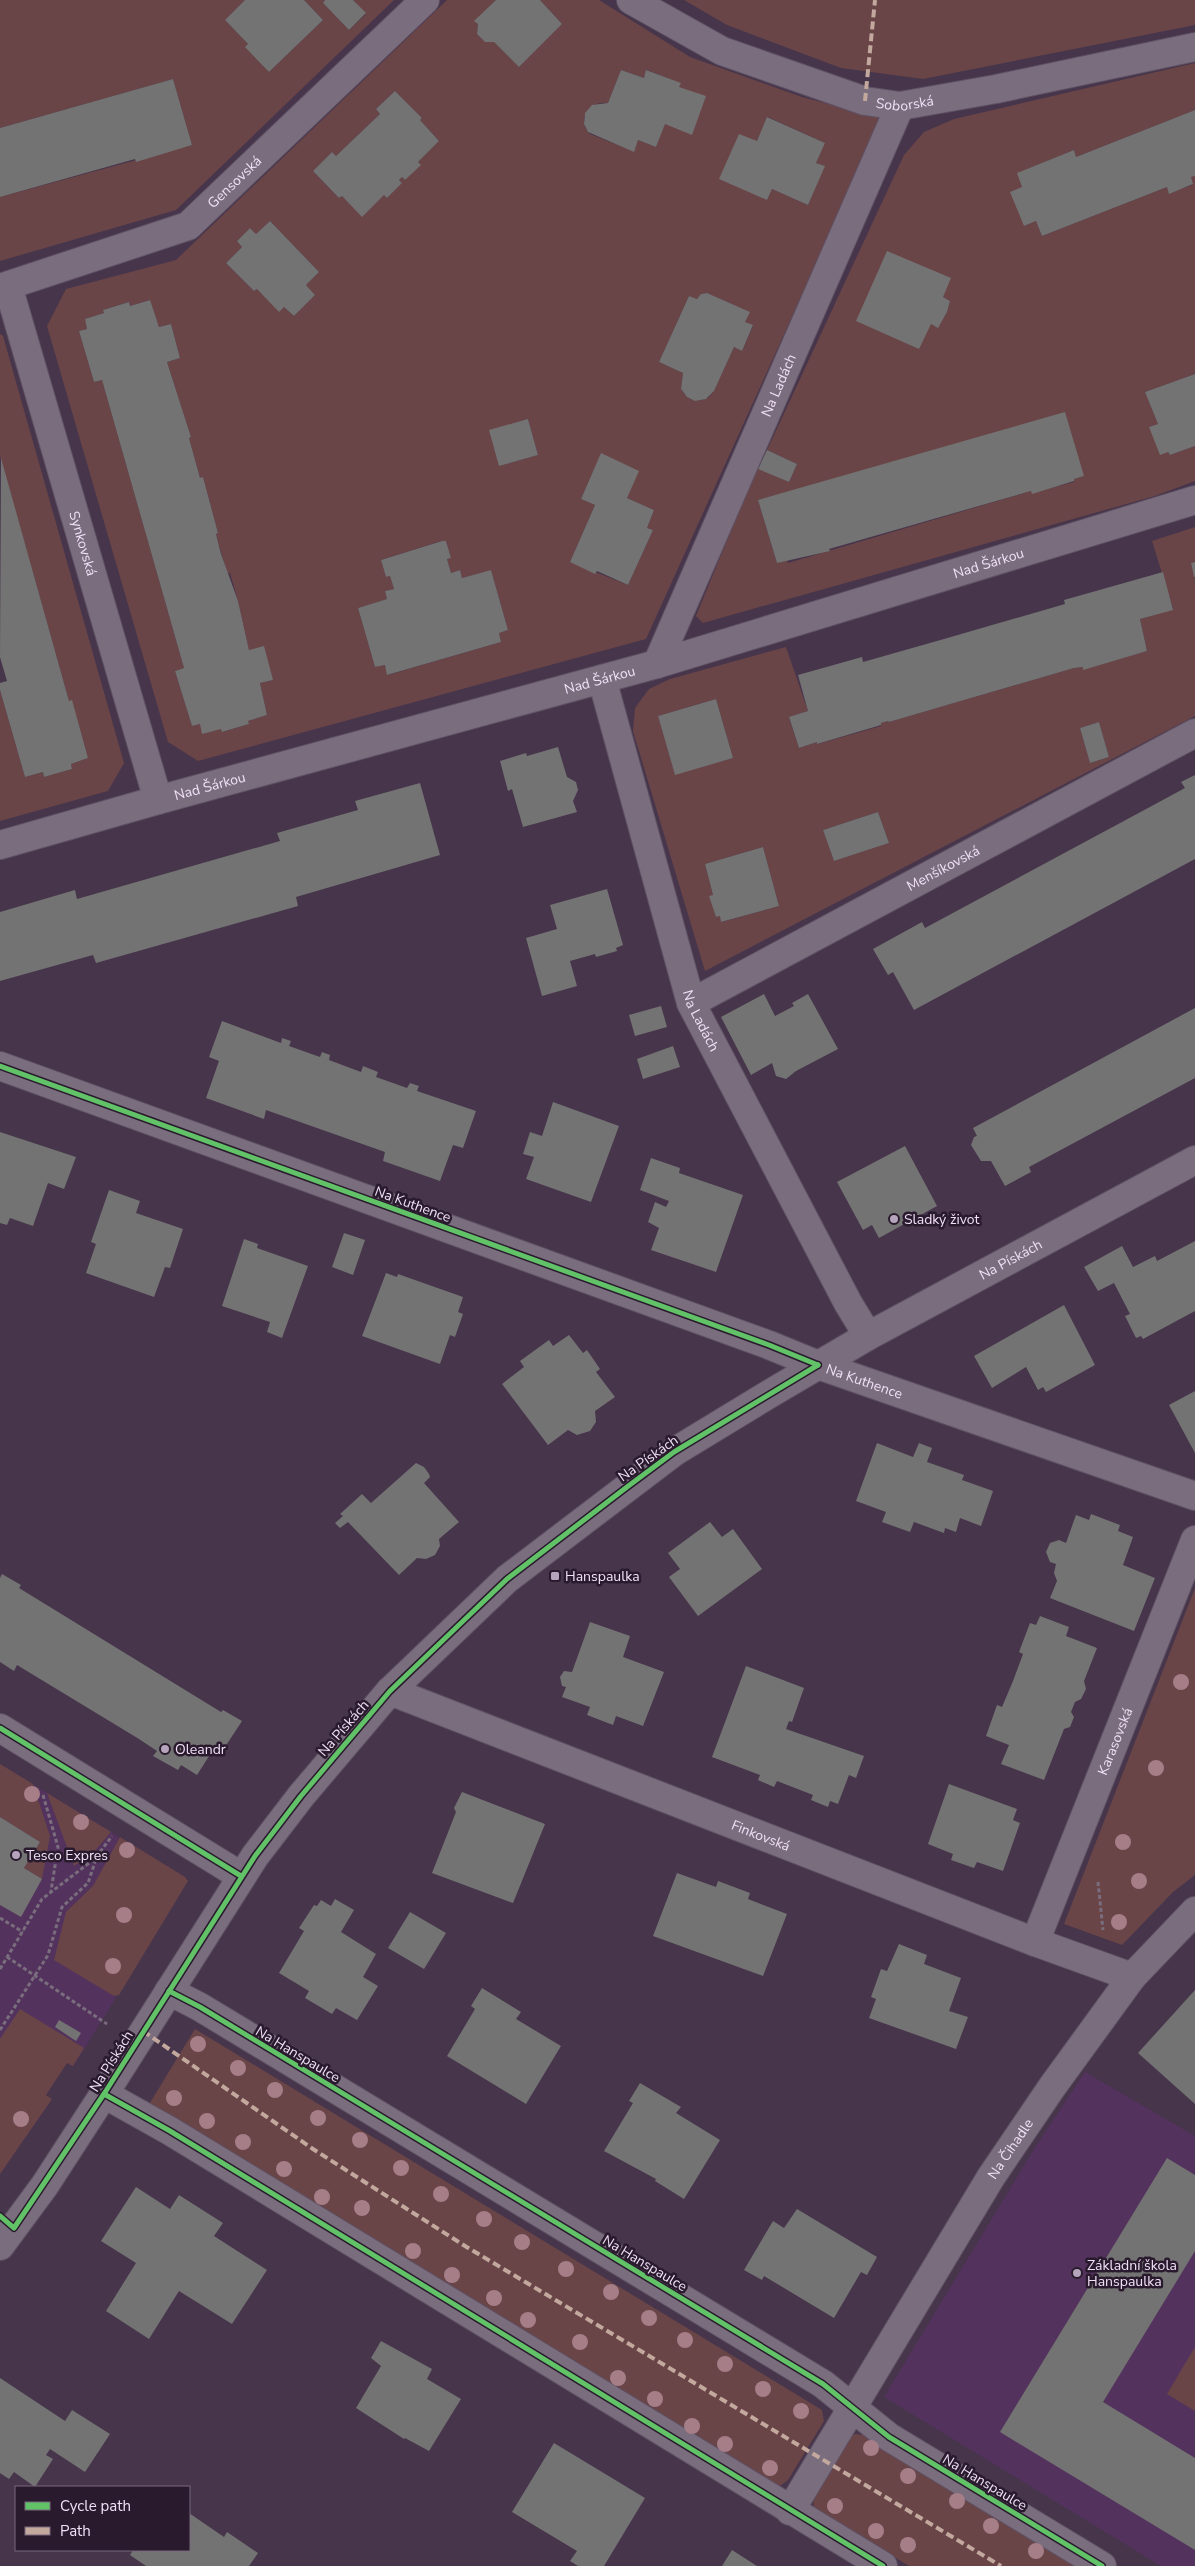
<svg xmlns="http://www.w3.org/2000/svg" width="1195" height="2566" font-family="'Nunito Sans',sans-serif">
  <rect width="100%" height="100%" fill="#46354b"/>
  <g fill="#53335d">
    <polygon points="0,1764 185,1877 188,1881 83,2051 73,2066 67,2062 46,2095 52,2099 0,2174"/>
    <polygon points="1085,2072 1195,2136 1195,2566 1161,2566 884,2397 1034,2149"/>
  </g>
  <g fill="#694548" fill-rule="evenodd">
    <polygon points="0,0 245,0 225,20 248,44 269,72 323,20 304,0 325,0 323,3 349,30 366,14 353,0 394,0 176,210 0,261 0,197 192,145 173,79 0,128"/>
    <path d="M447,0h49l-21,21 3,3 -1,10 8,8h9l25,25 43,-43 -22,-24h59l91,57 112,40 80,21 -236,521 -448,122 -30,-19 -121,-416 19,-37 110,-29zM621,70l23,8 3,-8 33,13 -24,64 -18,-7 -5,11 -43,-17c-15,-15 0,-34 18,-31zM395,91l27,27 -2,2 19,21 -21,21 2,3 -15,15 -3,-3 -3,3 3,3 -15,15 -3,-3 -22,21 -20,-20 -3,2 -26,-27 19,-19 4,4 44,-42 -4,-5zM768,117l57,26 -9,20 8,3 -16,39 -36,-16 -5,11 -10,-59zM270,221l49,51 -13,13 9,10 -21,21 -10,-9 -5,4 -22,-22 -3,2 -28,-28 16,-16 -5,-6 13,-13 6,6zM707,293l42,19 -4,10 8,4 -11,25 -8,-4 -20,44 -6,7c-12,5 -21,2 -27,-9l2,-16 -24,-11 30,-66 8,3 4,-5zM149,300l10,27 12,-3 9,34 -13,4 24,75 -2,1 11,40 3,-1 15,56 -2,1 11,40 3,-1 8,28 11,49 23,30 -12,3 7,32 -19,6 1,3 -26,8 -2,-3 -21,-5 -8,2 -17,-55 9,-3 -82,-288 -8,2 -15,-51 8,-2 -2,-10 19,-6 -1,-3 26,-8 1,4zM528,419l10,36 -39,11zM601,454l26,44 27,12 -7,18 6,2 -25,55 -58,-23 25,-57 -14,-6zM441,541h5l5,17 -4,1 4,14 9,-3 2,8 29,-8 17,60 -9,3 2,9 -113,33 -3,-10 -10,2 -17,-59 29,-9 -2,-8 9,-2 -4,-13 -4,1 -5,-17z"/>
    <polygon points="684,0 1195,0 1195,25 923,79 841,68 727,25"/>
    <path d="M1195,63v47l-119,47 -2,-7 -56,23 4,14 2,39 12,-5 6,15 125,-49 3,6 22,-8 -1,-8 4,-1v198l-50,18 13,32 -8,3 20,28 25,-9v35l-40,15 -452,127 -7,-7 62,-151 1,4 30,13 8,-18 -30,-14 137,-295 20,-23 30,-13zM943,297l7,4 -3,11 -9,15 -7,-3zM1084,476l-10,3v3l-42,11 -1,-2 -243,72 -1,-3 -10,3 -19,-63 18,-5z"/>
    <polygon points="0,334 3,336 124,763 108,791 0,821 0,690 25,777 43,772 44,777 72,769 71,764 88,758 72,702 69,701 0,456"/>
    <path d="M1195,527v35l-4,1 4,16v137l-490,255 -72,-240 2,-23 14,-19 21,-10 116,-32 22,64 -19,7 10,30 18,-6 1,2 63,-18v-3l7,-2 1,1 185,-54 9,-1v2l64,-18 -7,-32 33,-10 -21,-68zM716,699l17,59 -58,16 -17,-58zM1099,722l10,35 -19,6 -10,-35zM878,812l11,31 -55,18 -11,-31zM763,847l16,59 -57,16 -2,-6 -4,1 -6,-20 3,-2 -8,-31z"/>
    <polygon points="1195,1588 1195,1875 1173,1892 1122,1945 1064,1924"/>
    <polygon points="0,1764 33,1784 50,1836 42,1879 24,1868 40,1842 0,1817"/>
    <polygon points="47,1793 111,1832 93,1853 74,1866"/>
    <polygon points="120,1837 185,1877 188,1881 119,1995 114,1996 54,1960 66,1912 93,1886"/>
    <polygon points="20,2009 84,2048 73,2066 67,2063 46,2095 52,2099 0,2174 0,2039"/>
    <polygon points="195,2029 822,2410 824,2421 788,2480 780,2486 775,2485 148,2106"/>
    <polygon points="1195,2347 1195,2411 1167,2394"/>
    <polygon points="855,2434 865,2435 1080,2566 909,2566 814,2508 813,2499 851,2436"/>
  </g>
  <g fill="#747373">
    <polygon points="245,0 304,0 323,20 269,72 245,47 248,44 225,20"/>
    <polygon points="325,0 353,0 366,13 349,30 323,3"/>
    <polygon points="496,0 540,0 562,24 519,67 494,42 485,42 477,34 478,24 474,21"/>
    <polygon points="621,70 644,78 646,70 681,83 679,87 706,96 692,135 665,124 656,147 638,140 634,152 588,132 584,124 585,113 592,105 608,103"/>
    <polygon points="173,79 192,145 136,162 135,159 0,197 0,128"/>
    <polygon points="395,91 422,118 420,120 439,141 418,162 421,165 405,180 402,177 399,180 402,183 387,198 384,195 362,217 342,196 339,198 313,171 332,152 336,156 380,114 376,109"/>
    <polygon points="1195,110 1195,176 1191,177 1193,184 1169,194 1167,187 1042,236 1036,221 1024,226 1010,192 1022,187 1017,173 1074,150 1076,157"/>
    <polygon points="767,117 825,143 816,163 825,166 808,205 772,189 767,200 719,179 739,134 757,141"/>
    <polygon points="270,221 319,272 306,285 315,295 294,316 284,307 279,312 257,289 254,291 226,263 242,247 237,241 250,228 256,234"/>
    <polygon points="887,251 951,278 943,297 950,301 947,312 938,328 931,324 919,349 856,321"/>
    <polygon points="707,293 750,312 745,322 753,325 742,351 734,347 714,391 706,399 695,401 687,397 681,389 683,373 659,362 689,296 697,299 701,294"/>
    <polygon points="150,300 159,327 171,324 180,358 167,362 191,437 189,438 200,478 203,477 218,533 216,534 221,554 238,601 249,650 264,646 273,680 260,683 267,715 248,721 249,724 222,732 221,729 202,734 200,724 192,726 175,671 184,668 102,380 94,382 79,331 87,329 85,319 104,313 103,310 129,302 130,306"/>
    <polygon points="1195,374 1195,446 1170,455 1168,452 1160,455 1149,427 1158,424 1145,392"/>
    <polygon points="1065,412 1084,476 1074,479 1074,481 1032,494 1031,491 829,549 830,551 777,563 758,500"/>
    <polygon points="528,419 538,455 499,466 489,430"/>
    <polygon points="767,450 797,464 789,482 758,469"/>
    <polygon points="601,453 639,471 627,498 654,510 647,528 653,530 628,585 597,571 595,574 570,562 595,505 581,499"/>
    <polygon points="1,458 69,701 72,700 88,758 71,764 72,769 44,777 43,772 25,777 0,690 0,683 7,681 0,657"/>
    <polygon points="442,541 446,541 451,558 447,559 451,573 460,570 462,578 491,570 508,630 499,633 501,642 387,675 385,665 375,667 358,608 387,599 385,591 394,589 390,576 386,577 381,560"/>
    <polygon points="1195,562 1195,577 1194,577 1191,563"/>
    <polygon points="1163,572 1173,610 1140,619 1147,651 1083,670 1083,667 1074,668 889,722 888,721 881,723 881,725 817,744 817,742 799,748 789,717 808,711 798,675 862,657 863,662 944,639 1065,604 1064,600"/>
    <polygon points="716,699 733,758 675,775 658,716"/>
    <polygon points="1099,722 1109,757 1090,763 1080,728"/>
    <polygon points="558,747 567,777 576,782 578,790 573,801 577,812 523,827 512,789 508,791 500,761 526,753 527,756"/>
    <polygon points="1195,775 1195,859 914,1010 893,972 888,975 873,949 922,922 925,928 1148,808 1185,788 1181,782"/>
    <polygon points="420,783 440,855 296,897 298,906 96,963 93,955 0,981 0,912 75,890 77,899 280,841 277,833 358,810 355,801"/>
    <polygon points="878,812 889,843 834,861 823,830"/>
    <polygon points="763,847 779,906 721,922 720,916 716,917 709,896 713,895 705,864"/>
    <polygon points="607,889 623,945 616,948 617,951 596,957 595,954 570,961 577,986 542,996 526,938 557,929 550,905"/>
    <polygon points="764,994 775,1016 794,1006 792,1003 808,994 838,1049 796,1071 786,1079 776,1076 772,1063 751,1075 721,1017"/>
    <polygon points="661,1006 667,1027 635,1036 629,1015"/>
    <polygon points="1195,1008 1195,1078 1029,1167 1031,1172 1005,1186 991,1161 981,1161 971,1145 974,1137 977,1136 973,1128"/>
    <polygon points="222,1021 281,1043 282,1038 291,1041 289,1046 320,1057 322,1052 330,1055 329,1060 361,1072 363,1066 378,1072 376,1077 407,1088 410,1083 419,1086 417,1091 476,1111 463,1148 453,1145 440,1181 383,1161 385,1152 266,1110 264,1119 206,1098 219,1061 209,1057"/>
    <polygon points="673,1046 680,1067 643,1079 637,1059"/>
    <polygon points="553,1102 619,1126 591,1202 526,1179 534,1157 523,1154 530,1132 542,1136"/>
    <polygon points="0,1132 76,1157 64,1189 48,1183 33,1226 10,1218 7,1225 0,1223"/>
    <polygon points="905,1146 937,1206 879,1238 872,1225 863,1230 837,1182"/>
    <polygon points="651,1158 680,1168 679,1173 743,1195 716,1272 651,1250 659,1228 648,1222 655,1202 666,1207 669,1201 640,1190"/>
    <polygon points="109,1190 140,1201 136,1213 183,1229 170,1268 165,1267 154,1297 86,1273 96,1244 91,1242"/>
    <polygon points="344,1233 365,1240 353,1275 332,1267"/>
    <polygon points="244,1239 258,1244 257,1248 308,1266 282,1338 267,1332 270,1322 222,1306"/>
    <polygon points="1195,1241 1195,1311 1143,1339 1141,1336 1136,1338 1125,1316 1130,1314 1114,1283 1098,1291 1084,1267 1122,1246 1133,1267 1155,1256 1157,1261"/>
    <polygon points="386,1273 397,1277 398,1274 463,1297 458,1312 463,1314 455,1337 450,1335 440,1364 362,1336"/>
    <polygon points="1064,1305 1095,1365 1046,1392 1043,1387 1038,1390 1026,1367 992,1388 974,1356"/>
    <polygon points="569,1335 583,1353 587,1350 600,1369 596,1372 615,1397 595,1411 596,1422 590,1431 577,1435 568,1430 548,1445 502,1384 524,1367 520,1361 549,1340 553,1346"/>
    <polygon points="1195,1391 1195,1453 1169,1405"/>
    <polygon points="877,1443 913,1457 919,1443 932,1448 927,1462 964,1475 962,1480 993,1491 981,1526 960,1518 956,1532 945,1528 944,1533 914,1522 910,1532 882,1522 886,1512 856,1501"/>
    <polygon points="416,1463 424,1467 429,1474 430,1477 424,1483 459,1522 439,1539 440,1546 435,1555 426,1559 417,1558 399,1575 348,1522 340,1528 335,1523 343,1516 340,1514 362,1494 371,1503"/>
    <polygon points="1091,1514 1120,1525 1118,1531 1133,1537 1123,1565 1155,1578 1134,1631 1050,1598 1057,1581 1054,1573 1056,1564 1050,1562 1046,1552 1050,1543 1059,1540 1066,1543 1076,1515 1089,1520"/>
    <polygon points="710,1522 722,1537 733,1529 762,1569 698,1616 669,1577 680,1569 668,1553"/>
    <polygon points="2,1574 21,1585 19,1588 221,1712 223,1710 242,1721 223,1750 216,1745 197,1775 181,1765 178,1770 153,1756 157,1751 139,1739 17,1665 14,1671 0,1662 0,1578"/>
    <polygon points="1040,1616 1069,1627 1066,1636 1097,1648 1084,1681 1086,1689 1081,1699 1075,1702 1071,1712 1074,1717 1070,1727 1064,1729 1044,1780 1001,1764 1009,1745 986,1736 997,1705 1002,1707 1013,1681 1023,1654 1019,1652 1030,1623 1036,1625"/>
    <polygon points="590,1622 630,1636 623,1657 664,1672 643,1726 616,1716 613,1725 587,1715 590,1707 562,1697 566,1687 562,1686 560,1677 564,1671 572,1672"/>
    <polygon points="746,1666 804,1688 792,1722 789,1721 786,1729 864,1756 856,1778 849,1775 838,1804 830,1801 828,1807 811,1800 813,1795 777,1781 774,1787 758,1780 760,1775 712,1757"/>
    <polygon points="949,1784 1017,1809 1013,1820 1020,1823 1003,1871 977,1862 974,1868 951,1860 953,1854 928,1844"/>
    <polygon points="462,1792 545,1824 513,1903 432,1873 456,1812 454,1808"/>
    <polygon points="0,1817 40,1842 24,1868 42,1879 21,1917 0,1905"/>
    <polygon points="677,1873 716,1887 718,1881 750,1893 748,1899 787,1914 763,1976 653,1936"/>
    <polygon points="335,1899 354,1910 341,1932 376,1954 363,1977 378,1986 357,2020 336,2008 332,2014 305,1998 309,1991 279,1973 304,1931 299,1928 314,1905 317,1906 321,1900 331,1906"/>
    <polygon points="410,1912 446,1933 424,1969 388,1948"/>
    <polygon points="899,1944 927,1955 924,1964 961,1978 949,2011 968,2017 956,2049 869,2018 876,1999 871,1997 881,1969 887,1971"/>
    <polygon points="482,1988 521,2012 516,2019 561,2046 526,2104 447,2056 475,2009 471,2006"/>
    <polygon points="1195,1990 1195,2104 1138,2053"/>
    <polygon points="59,2020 81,2033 76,2041 55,2027"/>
    <polygon points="640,2083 681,2107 676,2113 720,2140 684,2199 655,2181 656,2179 604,2151 633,2103 629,2101"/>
    <polygon points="1167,2158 1195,2175 1195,2251 1103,2402 1195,2458 1195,2550 1000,2432"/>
    <polygon points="136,2187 170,2209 179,2195 223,2223 214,2236 267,2270 232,2324 179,2291 149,2339 106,2311 136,2263 101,2241"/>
    <polygon points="797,2209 877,2257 867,2275 861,2272 834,2318 764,2276 762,2280 744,2270 773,2221 784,2228"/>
    <polygon points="381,2341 432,2369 427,2379 461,2399 429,2451 405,2438 404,2439 356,2408 381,2366 371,2358"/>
    <polygon points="0,2378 65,2421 72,2410 110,2434 85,2472 50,2449 46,2455 53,2459 35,2487 14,2472 9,2479 0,2473"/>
    <polygon points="554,2443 645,2498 604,2566 578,2566 570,2561 577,2551 512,2512"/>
    <polygon points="189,2513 224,2537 227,2532 258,2553 249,2566 146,2566 130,2555 133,2550 189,2550"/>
    <polygon points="732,2550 757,2566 722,2566"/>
  </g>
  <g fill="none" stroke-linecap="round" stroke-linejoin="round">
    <g stroke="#5f5164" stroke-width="30">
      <g id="minor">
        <path id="s1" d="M631,0l91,51 143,50 35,5 96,-17 199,-42"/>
        <path id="s2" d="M8,286l150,514"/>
        <path id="s3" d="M0,288l188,-62 237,-226"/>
        <path id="s4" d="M657,664l243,-558"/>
        <path id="s5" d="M602,679l89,324 157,300 20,33"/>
        <path id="s6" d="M0,845l158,-45 499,-136 538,-164"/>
        <path id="s7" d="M691,1003l504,-270"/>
        <path id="s8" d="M0,1066l769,279 49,20 377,131"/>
        <path id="s9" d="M390,1691l645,251 97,35"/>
        <polyline points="0,1728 241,1876"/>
        <path id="s10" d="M1035,1942l160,-402"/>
        <polyline points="169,1991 200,2007 823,2384 889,2437 1102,2566"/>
        <polyline points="104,2094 170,2131 883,2566"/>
        <path id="s11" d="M0,2246l45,-61 59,-91 151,-238 46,-60 89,-105 117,-112 167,-127 97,-59 97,-57 327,-176"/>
        <path id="s12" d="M790,2511l201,-334 61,-90 80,-110 63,-66"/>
      </g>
    </g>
    <g stroke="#7a6d7d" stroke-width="3" stroke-dasharray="4 2.5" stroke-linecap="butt">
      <polyline points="43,1795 58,1847 51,1891"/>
      <polyline points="1098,1882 1103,1930"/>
      <polyline points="0,1918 23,1932"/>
      <polyline points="7,1957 107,2024"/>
      <polyline points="0,1969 42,1899 97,1857"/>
      <polyline points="0,2030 48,1955 62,1907 88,1883 97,1856 112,1836"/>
    </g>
    <use href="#minor" stroke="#7a6e7e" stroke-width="28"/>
    <g stroke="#c3a89e" stroke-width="4" stroke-dasharray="8 4" stroke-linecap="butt">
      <polyline points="865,101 875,0"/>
      <polyline points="143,2031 313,2149 465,2246 1001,2566"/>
    </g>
    <g stroke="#291b2d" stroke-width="8">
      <g id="cycleway">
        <polyline points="0,1066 769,1345 818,1365"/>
        <polyline points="0,1728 241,1876"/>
        <polyline points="169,1991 200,2007 823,2384 889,2437 1102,2566"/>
        <polyline points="104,2094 170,2131 883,2566"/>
        <polyline points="0,2216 14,2228 104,2094 255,1856 301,1796 390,1691 507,1579 627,1487 674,1452 818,1365"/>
      </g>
    </g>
    <use href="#cycleway" stroke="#61c268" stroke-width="5"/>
  </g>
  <g fill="#a57e88">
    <circle cx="1181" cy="1682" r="8"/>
    <circle cx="1156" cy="1768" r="8"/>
    <circle cx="32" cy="1794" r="8"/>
    <circle cx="81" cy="1822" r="8"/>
    <circle cx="1123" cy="1842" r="8"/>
    <circle cx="127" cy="1850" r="8"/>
    <circle cx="1139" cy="1881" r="8"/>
    <circle cx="124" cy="1915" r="8"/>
    <circle cx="1119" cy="1922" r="8"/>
    <circle cx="113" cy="1966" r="8"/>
    <circle cx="198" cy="2044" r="8"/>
    <circle cx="238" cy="2068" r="8"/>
    <circle cx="275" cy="2090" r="8"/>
    <circle cx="174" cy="2098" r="8"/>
    <circle cx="318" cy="2118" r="8"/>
    <circle cx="21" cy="2119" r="8"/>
    <circle cx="207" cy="2121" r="8"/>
    <circle cx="360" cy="2140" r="8"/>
    <circle cx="243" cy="2142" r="8"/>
    <circle cx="401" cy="2168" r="8"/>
    <circle cx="284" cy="2169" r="8"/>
    <circle cx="441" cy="2194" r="8"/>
    <circle cx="322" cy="2197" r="8"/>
    <circle cx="362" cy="2208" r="8"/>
    <circle cx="484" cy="2219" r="8"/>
    <circle cx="522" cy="2242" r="8"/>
    <circle cx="413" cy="2251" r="8"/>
    <circle cx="566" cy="2269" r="8"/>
    <circle cx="452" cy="2275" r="8"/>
    <circle cx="611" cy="2292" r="8"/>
    <circle cx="494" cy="2298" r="8"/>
    <circle cx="649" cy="2318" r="8"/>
    <circle cx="528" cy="2320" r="8"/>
    <circle cx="685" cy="2340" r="8"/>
    <circle cx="580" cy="2342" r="8"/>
    <circle cx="725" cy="2364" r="8"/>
    <circle cx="618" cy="2378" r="8"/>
    <circle cx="763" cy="2389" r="8"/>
    <circle cx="655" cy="2399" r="8"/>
    <circle cx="801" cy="2411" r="8"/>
    <circle cx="692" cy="2426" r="8"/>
    <circle cx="725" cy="2444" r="8"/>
    <circle cx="871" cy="2448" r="8"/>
    <circle cx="770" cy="2468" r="8"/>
    <circle cx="908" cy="2476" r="8"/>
    <circle cx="957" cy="2501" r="8"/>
    <circle cx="835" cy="2506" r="8"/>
    <circle cx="991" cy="2526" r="8"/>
    <circle cx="876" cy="2531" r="8"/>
    <circle cx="908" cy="2545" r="8"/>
    <circle cx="1036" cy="2551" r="8"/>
  </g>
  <g fill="#b5a4bb" stroke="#291b2d" stroke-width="2">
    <circle cx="894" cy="1219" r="5"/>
    <rect x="550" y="1571" width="10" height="10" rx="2.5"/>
    <circle cx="165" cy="1749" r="5"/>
    <circle cx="16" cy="1855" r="5"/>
    <circle cx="1077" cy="2273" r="5"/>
  </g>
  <g text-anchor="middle" stroke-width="5" stroke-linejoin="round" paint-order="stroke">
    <g font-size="14" fill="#f1dff7" stroke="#291b2d">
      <text dy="5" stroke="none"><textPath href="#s1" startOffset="296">Soborská</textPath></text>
      <text dy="5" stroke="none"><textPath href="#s3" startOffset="262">Gensovská</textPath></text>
      <text dy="5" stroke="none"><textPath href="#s4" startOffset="304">Na Ladách</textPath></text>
      <text dy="5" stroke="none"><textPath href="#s2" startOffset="268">Synkovská</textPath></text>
      <text dy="5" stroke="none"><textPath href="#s6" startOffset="1028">Nad Šárkou</textPath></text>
      <text dy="5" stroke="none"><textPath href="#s6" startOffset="622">Nad Šárkou</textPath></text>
      <text dy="5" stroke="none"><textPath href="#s6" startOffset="218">Nad Šárkou</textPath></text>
      <text dy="5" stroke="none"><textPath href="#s7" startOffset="286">Menšíkovská</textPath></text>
      <text dy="5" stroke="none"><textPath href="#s5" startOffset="356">Na Ladách</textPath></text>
      <text transform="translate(413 1204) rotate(20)" y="5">Na Kuthence</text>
      <text dy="5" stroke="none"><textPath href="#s11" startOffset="1439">Na Pískách</textPath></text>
      <text dy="5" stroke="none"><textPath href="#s8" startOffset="920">Na Kuthence</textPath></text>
      <text transform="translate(648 1458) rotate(-35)" y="5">Na Pískách</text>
      <text transform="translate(343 1728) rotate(-49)" y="5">Na Pískách</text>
      <text dy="5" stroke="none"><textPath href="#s10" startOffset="216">Karasovská</textPath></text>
      <text dy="5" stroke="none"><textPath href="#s9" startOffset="398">Finkovská</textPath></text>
      <text transform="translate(298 2054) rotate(31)" y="5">Na Hanspaulce</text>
      <text transform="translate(111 2061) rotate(-58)" y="5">Na Pískách</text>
      <text dy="5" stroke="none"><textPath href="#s12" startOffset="424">Na Čihadle</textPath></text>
      <text transform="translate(645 2263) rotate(31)" y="5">Na Hanspaulce</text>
      <text transform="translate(985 2482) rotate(31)" y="5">Na Hanspaulce</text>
    </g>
    <g font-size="14" fill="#f1dff7" stroke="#291b2d" text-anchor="start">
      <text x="904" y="1224">Sladký život</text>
      <text x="565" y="1581">Hanspaulka</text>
      <text x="175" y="1754">Oleandr</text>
      <text x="26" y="1860">Tesco Expres</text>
      <text x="1087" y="2270">Základní škola<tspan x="1087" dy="16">Hanspaulka</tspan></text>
    </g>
  </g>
  <rect x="15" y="2486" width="175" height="65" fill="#291b2d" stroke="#79697e"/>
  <rect x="25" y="2502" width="25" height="8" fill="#61c268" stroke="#79697e"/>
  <text x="60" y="2511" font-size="15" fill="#f1dff7">Cycle path</text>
  <rect x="25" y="2527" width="25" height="8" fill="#c3a89e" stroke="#79697e"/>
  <text x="60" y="2536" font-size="15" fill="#f1dff7">Path</text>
</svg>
